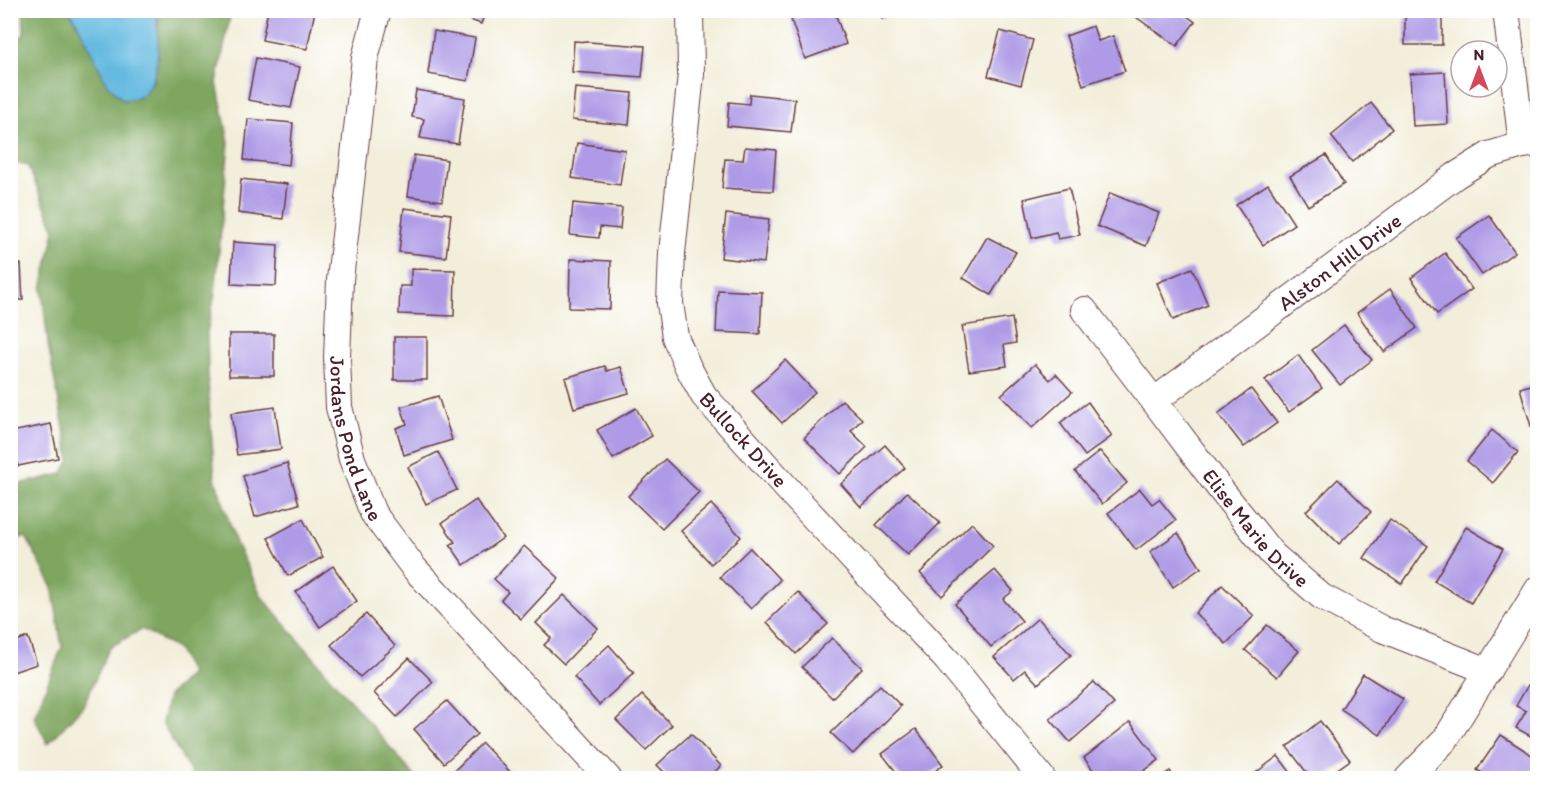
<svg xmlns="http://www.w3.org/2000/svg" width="1548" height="789" font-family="Itim,sans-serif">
  <rect width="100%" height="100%" fill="#fff"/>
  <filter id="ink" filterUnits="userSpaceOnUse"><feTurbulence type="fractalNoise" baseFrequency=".0167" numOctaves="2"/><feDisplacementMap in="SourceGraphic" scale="12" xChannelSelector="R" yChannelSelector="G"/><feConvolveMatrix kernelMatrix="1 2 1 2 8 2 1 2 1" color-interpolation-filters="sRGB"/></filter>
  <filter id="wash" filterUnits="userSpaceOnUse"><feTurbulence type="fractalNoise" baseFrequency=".008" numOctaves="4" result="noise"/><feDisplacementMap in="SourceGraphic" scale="24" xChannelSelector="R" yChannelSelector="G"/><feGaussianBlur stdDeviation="1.35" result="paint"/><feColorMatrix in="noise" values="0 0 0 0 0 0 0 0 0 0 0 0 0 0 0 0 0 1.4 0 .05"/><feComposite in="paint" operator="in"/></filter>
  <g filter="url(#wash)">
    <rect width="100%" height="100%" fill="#f3eeda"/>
    <polygon fill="#7ea65e" stroke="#646244" stroke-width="1.5" points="23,11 69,11 76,20 107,84 123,100 137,98 153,82 157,66 158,21 156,11 231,11 217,83 229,142 215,294 207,332 209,405 215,478 236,543 262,597 416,778 194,778 162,723 168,696 191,674 177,649 142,629 110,647 83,706 48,744 34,717 62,647 52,586 26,537 11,540 11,486 62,474 70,460 48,345 42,289 55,230 28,166 16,163 11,164 10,47 24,34"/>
    <path fill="#64b9e0" stroke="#576c86" stroke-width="1.5" d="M69,11h87c3,23 7,75 -19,87 -4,1 -10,1 -14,2l-16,-16 -31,-64z"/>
    <g id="blocks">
      <g fill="#ae9ae6">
        <polygon points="268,10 315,11 307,49 262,40"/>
        <polygon points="443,10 486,10 481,24"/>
        <polygon points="816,10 834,10 846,44 805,59 791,20"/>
        <polygon points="877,10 899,10 882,19"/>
        <polygon points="1126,10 1179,10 1195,22 1177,46"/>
        <rect x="1405" y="10" width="37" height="35"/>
        <polygon points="1093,26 1098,41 1113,36 1125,71 1083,85 1066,36"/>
        <polygon points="434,31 475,38 468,81 428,74"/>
        <polygon points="1000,31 1033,40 1021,85 988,76"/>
        <polygon points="574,41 645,46 642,77 572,72"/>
        <polygon points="256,58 300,67 291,108 248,100"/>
        <polygon points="1445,72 1448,124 1413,126 1410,74"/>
        <polygon points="575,88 632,93 629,125 572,120"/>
        <polygon points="416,90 465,98 458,144 420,138 424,119 412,117"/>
        <polygon points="750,94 795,99 791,132 727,126 729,102 749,104"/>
        <polygon points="1371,103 1392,129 1352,162 1331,136"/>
        <polygon points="248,119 293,123 289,165 244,160"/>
        <polygon points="577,143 625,150 620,185 572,178"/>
        <polygon points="745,147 776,150 773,191 722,188 725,159 743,160"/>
        <polygon points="414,155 447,160 442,201 408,196"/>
        <polygon points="1326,155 1344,184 1308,206 1290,176"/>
        <polygon points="241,179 287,184 283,219 238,213"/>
        <polygon points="1268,184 1294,224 1263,245 1236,205"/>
        <polygon points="1069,188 1080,235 1058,239 1056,232 1032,238 1024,199"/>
        <polygon points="1110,193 1159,213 1146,246 1097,226"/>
        <polygon points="573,203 622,208 620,229 600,227 599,238 570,235"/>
        <polygon points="404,208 451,214 446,257 399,252"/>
        <polygon points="726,214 769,219 764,263 721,258"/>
        <polygon points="1489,215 1515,252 1482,275 1456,238"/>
        <polygon points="987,237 1016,252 991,295 963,278"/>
        <polygon points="233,242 278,245 276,286 231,284"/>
        <polygon points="1445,253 1472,289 1437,314 1411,278"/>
        <polygon points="570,259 611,261 610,309 569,308"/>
        <polygon points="10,264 21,264 23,300 10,300"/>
        <polygon points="1192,268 1208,305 1173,320 1157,283"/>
        <polygon points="411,269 455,270 454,316 399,314 400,286 411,286"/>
        <polygon points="1390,289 1417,328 1384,352 1357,313"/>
        <polygon points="718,290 762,292 760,334 716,332"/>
        <polygon points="1012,318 1016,343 1004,345 1007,366 969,371 962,326"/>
        <polygon points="1344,325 1372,360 1340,385 1312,350"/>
        <rect x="229" y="334" width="45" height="42"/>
        <rect x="394" y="337" width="33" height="43"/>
        <polygon points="1298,355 1322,388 1289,412 1265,380"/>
        <polygon points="785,360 815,392 782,423 752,391"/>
        <polygon points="1035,364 1050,380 1056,374 1072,392 1032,428 1001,395"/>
        <polygon points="605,366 607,371 621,367 629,393 574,408 565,378"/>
        <polygon points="1538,383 1538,429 1532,430 1520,388"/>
        <polygon points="1251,389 1277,423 1244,447 1218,414"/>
        <polygon points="438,396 452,440 404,455 396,428 407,424 401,407"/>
        <polygon points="842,400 862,419 851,431 867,447 840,474 804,438"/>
        <polygon points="1088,402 1112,436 1085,456 1060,423"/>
        <polygon points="275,407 281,449 237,455 231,413"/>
        <polygon points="636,408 652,436 613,459 597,430"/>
        <polygon points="51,424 58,458 18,466 11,432"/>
        <polygon points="1492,430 1518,452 1493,483 1467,461"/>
        <polygon points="885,445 905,468 861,507 841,484"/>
        <polygon points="1100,451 1127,483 1102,504 1075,471"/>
        <polygon points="438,452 457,490 426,504 408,467"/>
        <polygon points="665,459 699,492 662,529 628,496"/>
        <polygon points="287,463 299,504 255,517 243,476"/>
        <polygon points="1338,479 1371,512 1339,544 1306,511"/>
        <polygon points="1140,489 1152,504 1159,499 1176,520 1136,550 1108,513"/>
        <polygon points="907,492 940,523 908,555 876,525"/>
        <polygon points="476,500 503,538 464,565 450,545 455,542 442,523"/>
        <polygon points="711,504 741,537 711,564 681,531"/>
        <polygon points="303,519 323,557 288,576 268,538"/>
        <polygon points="1390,520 1428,546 1402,584 1364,558"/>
        <polygon points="972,523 993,546 942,596 920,573"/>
        <polygon points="1466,527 1503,549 1471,603 1434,581"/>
        <polygon points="1178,533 1201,568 1173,587 1150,552"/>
        <polygon points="524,546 559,578 521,619 501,600 508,592 494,579"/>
        <polygon points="750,548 780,580 751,609 720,577"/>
        <polygon points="333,566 357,601 320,627 296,592"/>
        <polygon points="995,570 1013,591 1003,599 1022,621 991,647 955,604"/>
        <polygon points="1222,585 1254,616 1226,644 1195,613"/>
        <polygon points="798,592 828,624 796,654 767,622"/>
        <polygon points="564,595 598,628 564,664 544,645 551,638 536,623"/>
        <polygon points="366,614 395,646 360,677 331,645"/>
        <polygon points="1038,618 1071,655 1038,684 1025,670 1014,679 994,657"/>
        <polygon points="1267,625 1299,651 1277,677 1245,650"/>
        <polygon points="28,637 37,664 10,673 10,643"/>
        <polygon points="832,638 862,668 832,698 802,667"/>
        <polygon points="609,645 634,673 599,705 574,677"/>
        <polygon points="409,658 433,682 397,717 374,693"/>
        <polygon points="1363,674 1403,699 1380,735 1341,709"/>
        <polygon points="1094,682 1114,704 1070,742 1050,719"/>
        <polygon points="880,685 901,706 853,754 831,733"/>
        <polygon points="1528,685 1538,690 1538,740 1516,728 1526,711 1516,706"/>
        <polygon points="642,695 672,725 646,750 616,720"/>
        <polygon points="447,701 477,734 444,763 414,729"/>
        <polygon points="1320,721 1350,760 1325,778 1311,778 1287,747"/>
        <polygon points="1130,722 1159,760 1134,778 1099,778 1084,758"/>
        <polygon points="916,729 943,765 925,778 901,778 882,754"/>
        <polygon points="691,734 721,766 708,778 670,778 657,765"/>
        <polygon points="1501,735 1538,759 1538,762 1526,778 1491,778 1477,770"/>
        <polygon points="482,743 513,775 509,778 452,778 449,776"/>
        <polygon points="1278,756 1295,778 1249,778"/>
        <polygon points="1170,771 1175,778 1159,778"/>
      </g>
    </g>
  </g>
  <g filter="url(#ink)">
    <use href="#blocks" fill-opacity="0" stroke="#633e45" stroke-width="1.5"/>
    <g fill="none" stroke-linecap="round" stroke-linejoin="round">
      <g stroke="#633e45" stroke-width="28">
        <g id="minor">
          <path id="s1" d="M378,10l-13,48 -25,222 -3,78 2,49 13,52 21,54 41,55 194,210"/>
          <path id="s2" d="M690,10l1,64 -19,179 -2,50 5,34 13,30 16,29 89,99 154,165 95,118"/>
          <polyline points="1506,10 1522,145"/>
          <path id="s3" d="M1084,310l70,91 67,89 51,64 50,43 60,32 106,42"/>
          <path id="s4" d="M1154,401l301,-225 34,-21 33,-10 16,-2"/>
          <polyline points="1408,778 1445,740 1538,589"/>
        </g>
      </g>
      <use href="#minor" stroke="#fff" stroke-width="26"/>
    </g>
  </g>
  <g text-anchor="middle" stroke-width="4.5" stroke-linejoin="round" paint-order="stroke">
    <g font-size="21" fill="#4a1f2b" stroke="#fff">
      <text dy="7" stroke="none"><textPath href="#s4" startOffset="232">Alston Hill Drive</textPath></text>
      <text dy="7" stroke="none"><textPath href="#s1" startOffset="434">Jordans Pond Lane</textPath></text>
      <text dy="7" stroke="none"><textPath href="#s2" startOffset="453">Bullock Drive</textPath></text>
      <text dy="7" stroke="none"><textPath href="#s3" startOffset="278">Elise Marie Drive</textPath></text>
    </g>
  </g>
  <rect width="1548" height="789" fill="none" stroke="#fff" stroke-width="36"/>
  <g transform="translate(1479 69)"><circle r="28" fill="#ffffff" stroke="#b7a5aa" stroke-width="1.5"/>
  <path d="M0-4.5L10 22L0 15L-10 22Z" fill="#d1495b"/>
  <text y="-9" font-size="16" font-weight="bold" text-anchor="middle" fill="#4a1f2b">N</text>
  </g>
</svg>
